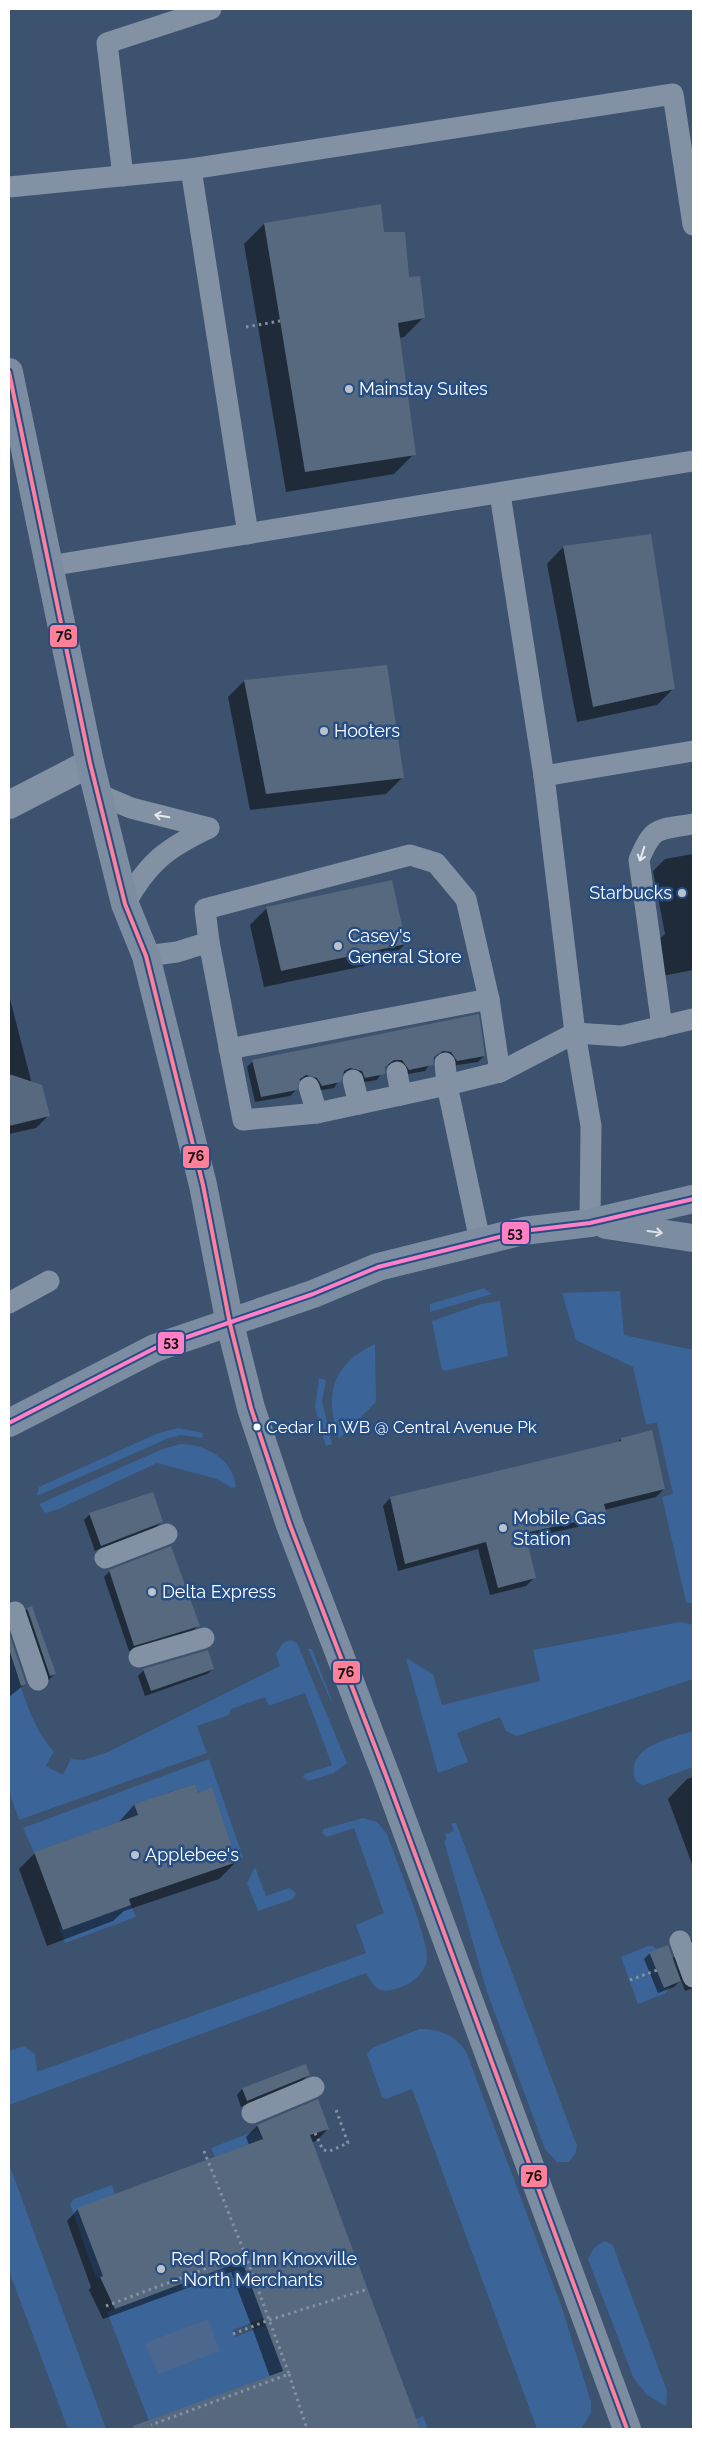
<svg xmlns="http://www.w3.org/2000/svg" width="702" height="2438" font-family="Raleway,sans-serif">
  <rect width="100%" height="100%" fill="#3c526e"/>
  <g fill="#3b6499">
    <polygon points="484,1288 492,1294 430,1312 430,1304"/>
    <polygon points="620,1291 624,1335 693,1350 693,1604 686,1602 662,1497 673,1494 657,1423 646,1424 633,1367 576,1340 562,1293"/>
    <polygon points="500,1301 508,1356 444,1371 441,1367 432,1321 481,1304"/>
    <path d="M375,1344l1,58 -37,37c-15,-44 -8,-74 36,-95z"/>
    <polygon points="319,1378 326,1380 322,1401 332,1444 326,1446 315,1408"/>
    <polygon points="178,1428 203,1433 202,1438 181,1435 169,1438 37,1496 39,1487 156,1434"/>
    <path d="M180,1444c26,0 53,15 56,43l-4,1 -15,-9 -60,-16 -98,46 -14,4 -6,-9 121,-54z"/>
    <polygon points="680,1622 693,1625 693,1679 517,1736 506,1731 500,1717 457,1733 468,1762 438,1773 406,1658 433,1674 442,1705 540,1681 533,1650"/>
    <path d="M290,1640l7,3 50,120 -13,10 -26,8 -5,-4 2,-3 27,-9 -27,-72 -34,12 -3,-1 -3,-7 -34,12 -2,6 -32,11 10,27 -188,67 -10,-29v-142c10,30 22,81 45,102l-8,15 17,9 8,-16 13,1 24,-8 172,-86 -4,-12 7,-11z"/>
    <polygon points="308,1649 312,1649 332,1701 331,1701"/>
    <path d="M693,1731v36l-49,18c-6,-1 -9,-4 -10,-10 -5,-30 39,-37 59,-44z"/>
    <polygon points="209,1759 243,1857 236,1859 212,1788 198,1793 194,1784 134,1804 138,1815 34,1852 23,1828"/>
    <path d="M363,1818l14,4 10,12c8,24 42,105 40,125 -2,16 -17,26 -32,30 -18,5 -21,-3 -29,-16l-357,132v-54l15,-5 11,8 2,18 329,-119 -10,-28 28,-12 -30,-85 -27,9 -5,-4 2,-4z"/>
    <polygon points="451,1823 456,1823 577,2146 575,2154 569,2162 557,2162 545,2149 487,1992 444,1841 447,1840 445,1834 454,1831"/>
    <polygon points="255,1867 266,1896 289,1888 296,1893 293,1899 258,1911 247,1883"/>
    <polygon points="131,1905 136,1917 65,1943 59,1927 61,1925 63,1930"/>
    <polygon points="648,1946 653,1946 657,1949 649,1952 664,1988 669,1986 670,1988 664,1994 638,2004 621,1957"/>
    <path d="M419,2029c18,-1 40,7 48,25l95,254 29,94v11l-10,16h-44l-125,-340 -26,10 -4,-2 -15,-43 5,-6z"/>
    <polygon points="258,2130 262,2139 215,2157 211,2148"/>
    <polygon points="9,2164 106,2429 68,2429 9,2271"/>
    <polygon points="112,2185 115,2194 79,2213 103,2276 96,2278 70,2204 74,2199"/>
    <polygon points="604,2241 613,2245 620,2265 667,2391 666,2406 647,2395 633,2377 588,2259 594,2248"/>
    <polygon points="242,2261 264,2318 233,2330 235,2337 266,2325 283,2371 149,2421 107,2312"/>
    <polygon points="423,2416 428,2429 420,2429 416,2419"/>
  </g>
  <polygon fill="#4b678d" points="208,2319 220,2351 158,2374 145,2343"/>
  <g fill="#0007">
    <polygon points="264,224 383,233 408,279 424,317 404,337 399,338 414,454 394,474 286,492 244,244"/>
    <polygon points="563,547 673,689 657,705 577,722 547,564"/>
    <polygon points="244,681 403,777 386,794 250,810 228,697"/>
    <polygon points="693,854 693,970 662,976 656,942 665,934 653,871 665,859"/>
    <polygon points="267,908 405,944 388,961 264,987 250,925"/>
    <polygon points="9,995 32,1084 48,1116 36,1128 9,1134"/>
    <polygon points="478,1015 484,1056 478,1062 451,1066 445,1057 436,1056 425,1071 403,1075 396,1066 387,1065 377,1080 359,1083 356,1077 344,1073 334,1088 316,1091 311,1083 299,1080 296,1090 290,1096 255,1102 247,1067 253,1061"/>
    <polygon points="621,1439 664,1489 656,1497 604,1510 605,1514 598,1522 525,1539 534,1578 526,1586 490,1595 478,1549 398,1571 383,1506 390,1498 616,1444"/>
    <polygon points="90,1514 161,1522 155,1528 95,1551 84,1520"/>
    <polygon points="110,1571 198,1626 192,1632 129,1651 104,1577"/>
    <polygon points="27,1609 55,1674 43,1685 15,1621"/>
    <polygon points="9,1636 25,1684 9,1697"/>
    <polygon points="213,1669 207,1674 145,1696 138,1676 144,1670"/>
    <polygon points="693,1777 693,1867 668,1799 687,1779"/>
    <polygon points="194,1785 197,1795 236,1862 219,1879 124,1911 113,1921 47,1946 19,1869 35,1853 118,1823 134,1805"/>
    <polygon points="693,1938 693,1988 685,1991 681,1980 674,1987 658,1993 644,1959 650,1953 672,1959"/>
    <polygon points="305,2066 308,2075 302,2081 241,2107 237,2095 242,2089"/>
    <polygon points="257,2126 328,2129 316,2141 312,2142 419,2429 145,2429 156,2419 270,2377 253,2330 231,2272 103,2319 89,2290 91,2287 67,2221 78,2209 249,2145 246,2137"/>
  </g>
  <g fill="#57697f">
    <polygon points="381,204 384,232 405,232 409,277 420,276 425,318 398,323 416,455 305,472 264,223"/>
    <polygon points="651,534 675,689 593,707 563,546"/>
    <polygon points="387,665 404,778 266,794 244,680"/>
    <polygon points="392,880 406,944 281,971 266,907"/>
    <polygon points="479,1014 485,1056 457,1061 451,1052 443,1051 434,1057 433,1065 409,1070 402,1060 394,1060 385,1067 385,1074 365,1078 362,1071 350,1068 344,1071 341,1082 322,1086 317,1078 306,1075 300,1079 297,1090 261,1097 252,1060"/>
    <polygon points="9,1074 42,1085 50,1116 9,1126"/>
    <polygon points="652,1430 665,1489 604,1504 607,1515 525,1533 536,1578 498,1588 486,1542 405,1564 390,1497 621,1441 621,1438"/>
    <polygon points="153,1492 163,1522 101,1546 89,1513"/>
    <polygon points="171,1546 200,1626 134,1646 109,1570"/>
    <polygon points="32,1606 56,1674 50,1676 27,1608"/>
    <polygon points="9,1633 26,1684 21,1686 9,1649"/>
    <polygon points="208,1650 214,1669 151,1691 143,1669"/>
    <polygon points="195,1784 198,1793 212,1787 237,1862 129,1899 131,1905 63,1930 34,1852 138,1815 134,1804"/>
    <polygon points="668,1945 681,1981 664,1988 649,1952"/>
    <polygon points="306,2064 310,2075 247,2101 242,2088"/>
    <polygon points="318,2099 329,2129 310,2135 420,2429 133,2429 133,2426 283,2371 242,2261 115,2309 100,2277 103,2276 77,2208 263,2139 257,2125"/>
  </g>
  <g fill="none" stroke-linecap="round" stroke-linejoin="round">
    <g stroke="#8291a4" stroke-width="3" stroke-dasharray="2.5 4" stroke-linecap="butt">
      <polyline points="246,327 280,321"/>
      <polyline points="630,1980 660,1969"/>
      <polyline points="315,2133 323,2150 330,2151 348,2143 335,2107"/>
      <polyline points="204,2151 245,2254"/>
      <polyline points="106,2306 245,2254 289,2374 151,2425"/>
      <polyline points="233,2334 269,2320 368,2289"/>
      <polyline points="289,2374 307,2429"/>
    </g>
    <g stroke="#8291a4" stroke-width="21">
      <polyline points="191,169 673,94 693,225"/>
      <polyline points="123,176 107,43 211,9"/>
      <polyline points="9,187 191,169 248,534"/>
      <polyline points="500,494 544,776 575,1033 591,1126 590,1223"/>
      <polyline points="49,566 693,461"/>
      <polyline points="544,776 693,751"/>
      <polyline points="98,794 131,808 209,828"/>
      <path d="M125,904c23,-42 42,-56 84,-76"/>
      <polyline points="209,942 205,909 410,855 436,863 466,899 489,999"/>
      <polyline points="146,956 177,952 209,942 243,1120 317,1113 447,1085 445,1063"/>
      <path d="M662,1027l-23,-167c14,-35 19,-30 54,-36"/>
      <polyline points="229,1049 489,999 500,1072"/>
      <polyline points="397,1072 401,1095"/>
      <polyline points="353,1080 359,1104"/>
      <polyline points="309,1087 317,1113"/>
      <polyline points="480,1241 447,1085 500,1072 575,1033 621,1036 693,1019"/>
      <polyline points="9,1303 49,1281"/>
      <polyline points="105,1558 167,1534"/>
      <polyline points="15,1612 38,1680"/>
      <polyline points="139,1657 204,1638"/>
      <polyline points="680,1941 693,1977"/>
      <polyline points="252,2113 314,2087"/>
    </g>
    <polyline stroke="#8291a4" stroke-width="28" points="9,805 90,763"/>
    <g stroke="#7d8da1" stroke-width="28">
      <polyline points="9,372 90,763 125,904 146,956 203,1185 230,1324 251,1408 290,1525 387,1778 627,2429"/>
      <polyline points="606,1225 693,1238"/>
      <polyline points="9,1423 155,1348 313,1294 378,1267 523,1231 590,1223 693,1199"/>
    </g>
    <g stroke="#264e84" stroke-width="8">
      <polyline id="bus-1" points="9,372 90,763 125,904 146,956 203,1185 230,1324 251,1408 290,1525 387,1778 627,2429"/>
    </g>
    <g stroke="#264e84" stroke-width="8">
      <polyline id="bus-2" points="9,1423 155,1348 313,1294 378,1267 523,1231 590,1223 693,1199"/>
    </g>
    <use href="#bus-1" stroke="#ff8098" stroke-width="4"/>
    <use href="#bus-2" stroke="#ff80c5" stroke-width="4"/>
  </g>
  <defs><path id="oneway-shaft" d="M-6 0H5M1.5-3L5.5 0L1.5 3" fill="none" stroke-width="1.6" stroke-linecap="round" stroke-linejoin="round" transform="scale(1.25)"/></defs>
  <g stroke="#e6e9ed">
    <use href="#oneway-shaft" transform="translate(162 816) rotate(-170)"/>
    <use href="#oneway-shaft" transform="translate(642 854) rotate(108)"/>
  </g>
  <use stroke="#dee2e8" href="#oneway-shaft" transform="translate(655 1232) rotate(8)"/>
  <g fill="#bbc2cc" stroke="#264e84" stroke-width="2">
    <circle cx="349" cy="389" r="5"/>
    <circle cx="324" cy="731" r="5"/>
    <circle cx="682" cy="893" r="5"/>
    <circle cx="338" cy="946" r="5"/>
    <circle cx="503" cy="1528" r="5"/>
    <circle cx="152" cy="1592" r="5"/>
    <circle cx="135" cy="1855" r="5"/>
    <circle cx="161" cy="2269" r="5"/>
  </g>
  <circle fill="#fff" stroke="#264e84" stroke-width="2" cx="257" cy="1427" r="4.5"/>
  <g text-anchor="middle" stroke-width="5" stroke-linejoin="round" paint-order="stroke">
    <g font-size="17" fill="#fff" stroke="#264e84" text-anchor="start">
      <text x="266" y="1433">Cedar Ln WB @ Central Avenue Pk</text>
    </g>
    <g font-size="18" fill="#fff" stroke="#264e84" text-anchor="start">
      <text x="359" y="395">Mainstay Suites</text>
      <text x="334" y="737">Hooters</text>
      <text x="672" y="899" text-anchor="end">Starbucks</text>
      <text x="348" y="942">Casey's<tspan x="348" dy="21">General Store</tspan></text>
      <text x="513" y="1524">Mobile Gas<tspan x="513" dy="21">Station</tspan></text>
      <text x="162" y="1598">Delta Express</text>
      <text x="145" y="1861">Applebee's</text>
      <text x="171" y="2265">Red Roof Inn Knoxville<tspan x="171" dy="21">- North Merchants</tspan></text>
    </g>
  </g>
  <g stroke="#264e84" stroke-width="2">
    <rect x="49" y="624" width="29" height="24" rx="5" fill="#ff8098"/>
    <rect x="182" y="1145" width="28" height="24" rx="5" fill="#ff8098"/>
    <rect x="501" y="1221" width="29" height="24" rx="5" fill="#ff80c5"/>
    <rect x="157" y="1331" width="28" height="24" rx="5" fill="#ff80c5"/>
    <rect x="332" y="1660" width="29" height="24" rx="5" fill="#ff8098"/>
    <rect x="520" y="2164" width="28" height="24" rx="5" fill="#ff8098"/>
  </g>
  <g font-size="14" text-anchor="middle" font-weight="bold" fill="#111">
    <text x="64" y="640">76</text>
    <text x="196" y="1161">76</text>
    <text x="515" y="1238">53</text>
    <text x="171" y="1347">53</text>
    <text x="346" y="1677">76</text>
    <text x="534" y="2181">76</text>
  </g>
  <rect width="702" height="2438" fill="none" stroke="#ffffff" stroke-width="20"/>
</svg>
